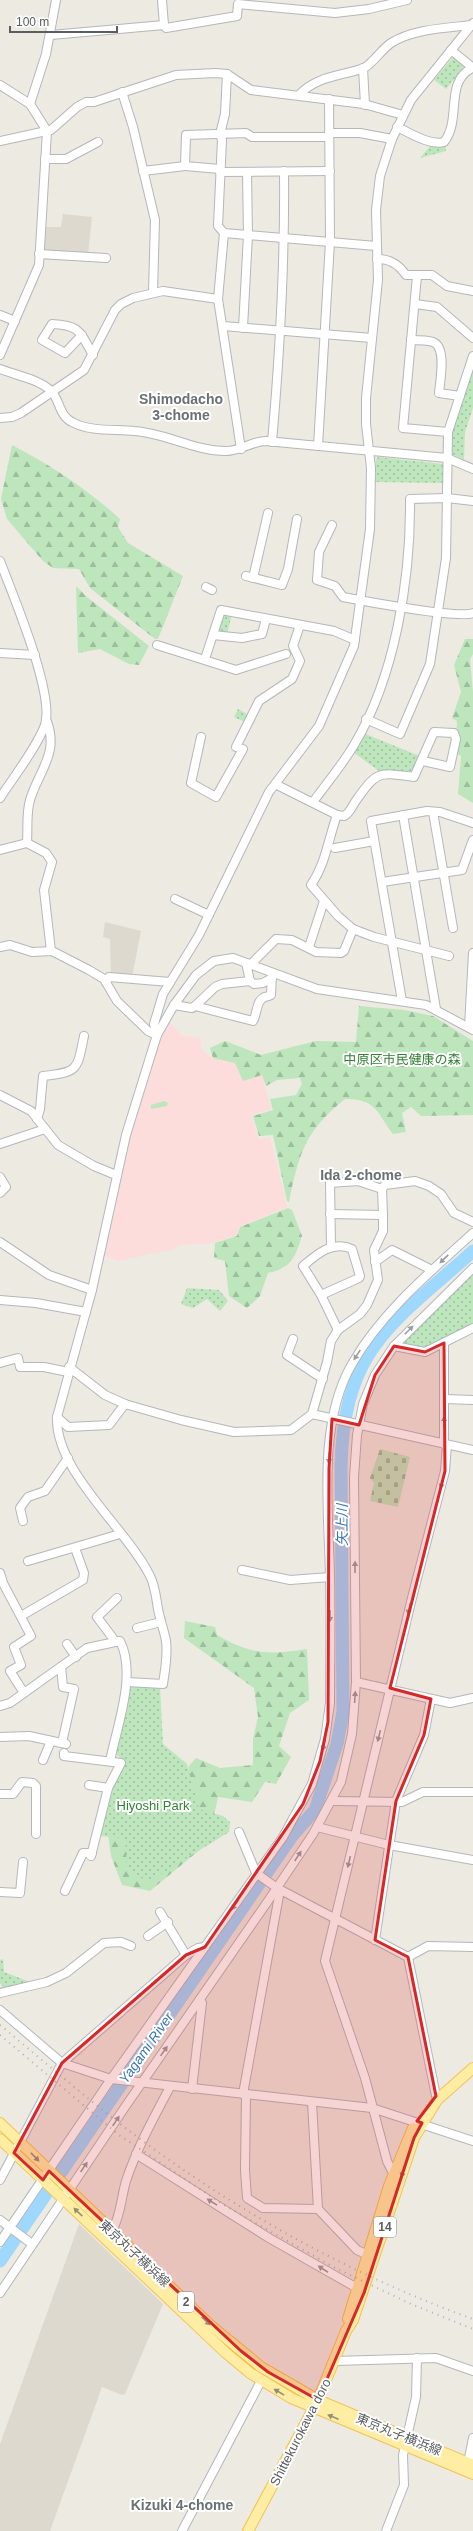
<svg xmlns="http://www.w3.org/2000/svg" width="473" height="2531" font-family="Arial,'Noto Sans JP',sans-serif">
  <defs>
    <pattern id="forest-firs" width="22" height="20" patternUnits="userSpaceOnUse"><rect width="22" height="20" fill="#bde6bc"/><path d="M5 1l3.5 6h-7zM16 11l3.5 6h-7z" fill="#9dbe9c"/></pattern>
    <pattern id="cemetery-stones" width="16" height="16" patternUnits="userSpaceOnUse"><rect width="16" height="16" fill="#bde6bc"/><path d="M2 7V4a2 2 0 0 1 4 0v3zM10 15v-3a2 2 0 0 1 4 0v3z" fill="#9dbe9c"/></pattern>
    <pattern id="park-dots" width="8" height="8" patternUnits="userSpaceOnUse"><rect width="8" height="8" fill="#bde6bc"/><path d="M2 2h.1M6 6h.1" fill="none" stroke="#9dbe9c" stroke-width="1.8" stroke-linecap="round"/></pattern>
  </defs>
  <rect width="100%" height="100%" fill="#edeae1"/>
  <g fill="#ddd9cf">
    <polygon points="63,214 92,217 88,254 43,252 45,227 61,227"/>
    <polygon points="105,922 141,931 132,977 111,975 110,939 103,937"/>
    <polygon points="79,2224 163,2304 125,2394 122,2395 102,2387 50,2531 0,2531 0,2444"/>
  </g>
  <polygon fill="#fcdddb" points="169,1021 182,1036 200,1038 202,1050 211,1057 236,1060 262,1077 271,1109 252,1115 258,1139 270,1137 287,1207 239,1227 237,1235 213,1243 180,1245 171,1250 117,1261 104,1256 114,1203 128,1143 154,1055"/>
  <polygon fill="#bde6bc" points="164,1101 168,1103 167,1106 151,1109 151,1105"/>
  <g fill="url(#forest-firs)">
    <path d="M12,445c39,20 76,45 108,74l-2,8 10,16 55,33 -25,63h-3l-65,-51 -11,-19 -26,-1 -10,-7 -36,-42 -6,-20z"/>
    <polygon points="76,586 87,597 149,646 139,665 129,664 100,649 78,653"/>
    <polygon points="465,639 473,639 473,654 470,659 473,692 473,803 458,794 461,756 456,753 457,721 452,718 461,692 454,665"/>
    <path d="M359,1006l45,4 29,6 40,25v74l-52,1 -10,-9 -9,6 4,19 -13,2c-17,-22 -16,-35 -48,-35 -40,32 -46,54 -56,103l-2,-1 -14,-66 -14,1 -6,-20 20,-6 -3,-11 26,-4 6,-11 -2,-6 -23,2 -11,6 -4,-11 -19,6 -8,-18 -22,-5 -3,-10 15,-7 36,14 55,-14 40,1z"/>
    <path d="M288,1208l4,2 10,26c-7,21 -10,32 -34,37l-8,23 -13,12 -18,-12 -4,-35 -11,-3 1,-15 22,-7 3,-9z"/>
    <path d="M185,1621l30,6 2,8c35,20 51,20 90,14l2,51 -19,13 -11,33 12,11 -15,27 -11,-2 -13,20 -34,-5 -3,14 -7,10 6,17 -64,53 -28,-6 -11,-29 -3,-22 74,-36 7,-32 7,-8 24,10 33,-3v-26l5,-22 -4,-29 -70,-50z"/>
  </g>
  <polygon fill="url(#cemetery-stones)" points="380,1449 410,1457 398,1507 370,1501 374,1483 370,1478"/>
  <g fill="url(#park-dots)">
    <polygon points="454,56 465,65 446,89 434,80"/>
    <polygon points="431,145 445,145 446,151 420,158"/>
    <polygon points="473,369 473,408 465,432 464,460 452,454 452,430"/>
    <polygon points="378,457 443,464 445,466 445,483 375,482 376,460"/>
    <polygon points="222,612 232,614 227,634 216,631"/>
    <polygon points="238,709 249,715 245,722 234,717"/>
    <polygon points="363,733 422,757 411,773 392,770 379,771 353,752"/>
    <polygon points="473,1273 473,1325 425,1349 404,1346 403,1343"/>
    <polygon points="187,1288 219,1290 228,1301 220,1311 207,1299 193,1308 181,1304"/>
    <polygon points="131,1685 160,1687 163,1744 187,1764 199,1809 223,1816 230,1822 229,1832 153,1879 138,1878 127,1866 125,1838 99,1836 122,1760 114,1752"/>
    <polygon points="3,1959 4,1972 30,1982 4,1988 0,1983 0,1960"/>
  </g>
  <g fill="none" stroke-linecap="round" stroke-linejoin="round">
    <path stroke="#9fd8ff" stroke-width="13" d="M0,2261l292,-425 23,-26 22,-66 6,-32 -2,-246c3,-119 51,-142 132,-215"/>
    <g stroke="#b4b7bc" stroke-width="10">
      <g id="minor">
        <polyline points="162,0 164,25"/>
        <polyline points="51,35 164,25 166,28 237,16 238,4 335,13 369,9 407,0"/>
        <polyline points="451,50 473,68"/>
        <polyline points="363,68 365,105"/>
        <polyline points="227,74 225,114 220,134 222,140 218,226 224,233 376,246"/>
        <polyline points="0,85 30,104 47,131 39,265 0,355"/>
        <polyline points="122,92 133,127 155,220 153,292"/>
        <path d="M299,95c17,-19 43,-19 65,-27 8,-4 18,-19 27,-25 22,-14 55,-15 81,-18"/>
        <polyline points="30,104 46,54 56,0"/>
        <path d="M397,127c13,6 33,19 47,15 18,-22 0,-60 28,-74"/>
        <polyline points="329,133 360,133 392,139"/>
        <polyline points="0,141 51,130 77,107 86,102 94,102 176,75 215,73 227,74 251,90 364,104 403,115"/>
        <polyline points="45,159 66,159 98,142"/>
        <polyline points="220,169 185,166 186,135 246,133 252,137 329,137"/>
        <polyline points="143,171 185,166"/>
        <polyline points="220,172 330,171"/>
        <polyline points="224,233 218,299 241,449"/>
        <polyline points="39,254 106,258"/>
        <path d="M377,259c13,0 21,5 29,16h26l15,11 26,5"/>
        <polyline points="417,276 403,428 448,432"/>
        <polyline points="415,304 437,307 473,338"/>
        <polyline points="0,315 15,321"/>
        <polyline points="223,326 372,338"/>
        <polyline points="243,328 248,235 247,172"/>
        <path d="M82,335l-17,18 -23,-13 10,-16c28,1 28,8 41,31"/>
        <path d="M411,340c6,0 16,0 22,2 14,5 7,39 6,51l21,3"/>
        <path d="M0,369c15,6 38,10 50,21 10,8 8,25 22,32 18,10 43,7 62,9 32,2 60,20 92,20 15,0 26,-10 40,-10l181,17 26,11"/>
        <polyline points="0,418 12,417 21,413 84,370 115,310 121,304 133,298 163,291 218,299"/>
        <path d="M272,442c8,-91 13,-180 12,-271"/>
        <polyline points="318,446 330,242 329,99"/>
        <path d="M332,525l-13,27 -2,28 18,6 8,11c20,4 116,22 130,16"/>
        <path d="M0,561c12,32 55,133 45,164 -8,22 -32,53 -45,73"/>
        <polyline points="246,576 282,585 288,569 297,519"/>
        <polyline points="253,578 268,513"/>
        <polyline points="206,587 212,590"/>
        <polyline points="213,635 242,638 262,634 266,619"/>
        <polyline points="157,645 236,670 286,654"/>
        <polyline points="0,653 35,655"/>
        <polyline points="205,659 221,610 334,631 355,640"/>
        <polyline points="366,719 400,734 430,664 446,558 448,432 473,356"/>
        <polyline points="201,737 191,783 216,797 243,749"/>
        <polyline points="236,747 259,701 292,679 300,661 293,646 300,625"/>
        <path d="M275,784l62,31 7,1c5,-2 8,-9 11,-14 22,-31 22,-30 59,-25l20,-45 20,1 2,6 -6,28 -27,-6"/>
        <path d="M313,802c14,-19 29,-37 41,-57 41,-68 57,-167 56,-246l37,-1 26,3"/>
        <polyline points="433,812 453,928"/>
        <path d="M337,815c-9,25 -11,48 -26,70l27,31 15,13 21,8 75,19"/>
        <polyline points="403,815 436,1009"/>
        <path d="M27,843c1,-13 -1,-30 3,-43 9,-30 30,-47 16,-81"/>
        <polyline points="335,848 374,841"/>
        <polyline points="0,850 27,843 46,853 52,862 44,890 51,951"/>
        <polyline points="382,882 462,870 473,840"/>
        <polyline points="175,899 209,915"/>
        <polyline points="0,947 10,945 32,952 52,951 89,970 104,979 117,1001 148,1031 157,1035"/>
        <polyline points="309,947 324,901"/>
        <polyline points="246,963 250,981 254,984 263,983 272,978"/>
        <polyline points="250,965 276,939 292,940 316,952 341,953 344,951 353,929"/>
        <polyline points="106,982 109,977 170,982"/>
        <polyline points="402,1001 371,821 427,811 440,812 473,823"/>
        <path d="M174,1005l18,3 3,-2 58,15c4,-6 3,-19 10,-23 2,-2 5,-1 8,-3l1,-22"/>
        <polyline points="195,1006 215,987 222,984 250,981"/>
        <polyline points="469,1027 473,953"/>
        <polyline points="157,1035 154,1024 163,994 199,935 269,792 319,726 354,646 370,529 371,468 366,424 366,398 378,280 376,210 380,176 392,139 411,100 473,23"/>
        <polyline points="0,1095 31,1111 58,1145 94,1166 116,1175"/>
        <path d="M37,1119l3,-10 3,-33c36,-4 34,-6 41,-40"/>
        <polyline points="0,1144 45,1129"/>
        <polyline points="0,1177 6,1187 0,1193"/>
        <polyline points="330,1214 383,1215 382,1189"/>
        <polyline points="0,1242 49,1275 92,1290"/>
        <polyline points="331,1246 330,1183 358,1181 382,1189 385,1185 415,1181 429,1186 441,1194 454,1213 473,1222"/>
        <polyline points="375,1262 392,1250 432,1270"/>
        <path d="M321,1295l38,-17 1,-2 -8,-27c-19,-9 -35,5 -49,17l18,29 17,35"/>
        <polyline points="0,1300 36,1303 86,1312"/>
        <polyline points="293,1339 287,1355 323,1379"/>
        <polyline points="444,1343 444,1444"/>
        <polyline points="394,1346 425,1352 473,1328"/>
        <polyline points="0,1363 18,1358 20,1367 44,1367 68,1372"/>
        <polyline points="69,1367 105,1395 125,1404 181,1420 234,1432 291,1430 312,1414 327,1362 331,1341 338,1330 360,1314 367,1305 378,1280 374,1250 383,1231 383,1215"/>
        <polyline points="445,1399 473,1400"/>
        <polyline points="312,1414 473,1450"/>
        <polyline points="57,1417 68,1427 109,1425 125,1404"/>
        <polyline points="23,1521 20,1508 28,1497 45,1491 68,1458"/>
        <polyline points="28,1561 120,1534"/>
        <polyline points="242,1570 290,1580 330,1577"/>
        <polyline points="0,1573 3,1583 31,1636 14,1647 21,1665 10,1671 24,1693"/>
        <polyline points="21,1616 83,1580 84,1573 75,1548"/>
        <polyline points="137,1628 161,1622"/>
        <polyline points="115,1641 97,1617 117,1598"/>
        <polyline points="67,1644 76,1657"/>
        <polyline points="61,1667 63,1687 74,1689 62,1743"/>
        <path d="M127,1682l36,2c2,-14 5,-29 3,-43 -2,-11 -6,-21 -8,-32 -2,-12 -3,-25 -9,-35 -24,-47 -94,-103 -92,-157l35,-127 34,-155 31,-100 17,-30 22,-30 18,-14 19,-3 84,31 109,16 47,25"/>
        <polyline points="356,1682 450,1703 473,1698"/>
        <path d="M0,1706l10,-3 77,-55 33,-7c17,33 -3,85 -10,120"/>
        <polyline points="0,1737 29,1736 66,1744"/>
        <polyline points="64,1753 64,1756 121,1763 108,1788 91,1856"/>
        <polyline points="43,1760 51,1741"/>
        <polyline points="89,1785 108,1788"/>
        <polyline points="0,1794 13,1794 22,1782 33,1783 36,1786 36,1834"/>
        <polyline points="332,1801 402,1802 423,1792 473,1792"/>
        <polyline points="317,1827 389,1845 473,1860"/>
        <polyline points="239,1832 256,1873 277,1888 408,1957"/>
        <polyline points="65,1891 83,1853 92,1853"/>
        <polyline points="0,1892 20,1893 23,1862"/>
        <polyline points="160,1912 186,1955"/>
        <polyline points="148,1936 168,1922"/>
        <polyline points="375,1940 396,1801 424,1735 431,1699"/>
        <polyline points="0,1993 47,1982 66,1973 104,1943 121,1942 131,1946"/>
        <polyline points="0,2010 62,2063 111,2079 372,2108 473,2141"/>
        <polyline points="192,2089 202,2003 200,1999"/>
        <polyline points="243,2094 280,1890"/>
        <polyline points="246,2094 245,2170 247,2198 263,2208 318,2209 357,2250 368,2255"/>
        <polyline points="436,2096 408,1957 428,1946 473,1947"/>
        <polyline points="312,2102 318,2209"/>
        <polyline points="136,2154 269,2238 357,2288"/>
        <polyline points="393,2173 387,2161 365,2078 325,1961 412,1598 445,1471 447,1445"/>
        <polyline points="0,2180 62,2063 186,1955 198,1948 205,1947"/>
        <polyline points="0,2220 32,2244"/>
        <path d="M112,2231c9,-16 9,-33 14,-50 11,-33 28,-64 44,-94"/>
        <path d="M0,2242l111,-163 172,-242 29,-53 13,-45 5,-36c0,-42 1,-83 0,-125 -1,-67 -13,-154 22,-214 29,-51 78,-92 121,-131"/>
        <polyline points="0,2293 125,2107 268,1901 313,1834 341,1782 352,1734 356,1682 354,1477 357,1435 363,1404 375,1375 394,1346 473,1268"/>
        <polyline points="335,2361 436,2358 473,2371"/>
        <polyline points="468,2463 473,2438"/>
        <polyline points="182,2531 261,2381"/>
        <polyline points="386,2531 404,2485 403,2455 416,2397 417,2358"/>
      </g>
    </g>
    <g stroke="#f5c251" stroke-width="12">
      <g id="major">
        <polyline points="0,2123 209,2324 261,2367 318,2400 473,2465"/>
        <polyline points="0,2139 226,2353 250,2373 291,2398 473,2474"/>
        <polyline points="348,2319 389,2186 413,2128"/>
        <polyline points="248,2531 318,2400 346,2331 353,2320 414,2138 437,2100 473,2068"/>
      </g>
    </g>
    <use href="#minor" stroke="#fff" stroke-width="8"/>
    <use href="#major" stroke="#ffeda4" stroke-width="10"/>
    <g stroke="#b2b3b3" stroke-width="2" stroke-dasharray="1 5" stroke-linecap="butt">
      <path d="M0,2025c52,43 103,88 158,127 96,69 204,127 315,167"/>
      <polyline points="0,2035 119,2135 224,2205 337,2269 411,2304 473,2329"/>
    </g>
  </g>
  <defs><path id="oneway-solid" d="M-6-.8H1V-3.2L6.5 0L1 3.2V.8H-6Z"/></defs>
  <g fill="#9b9ea1">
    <use href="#oneway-solid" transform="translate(444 1259) rotate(136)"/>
    <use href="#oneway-solid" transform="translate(409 1330) rotate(-45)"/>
    <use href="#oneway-solid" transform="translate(357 1355) rotate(123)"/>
    <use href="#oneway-solid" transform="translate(444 1422) rotate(-89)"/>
    <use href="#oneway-solid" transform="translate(329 1458) rotate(92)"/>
    <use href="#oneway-solid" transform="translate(442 1483) rotate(105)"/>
    <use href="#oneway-solid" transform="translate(355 1567) rotate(-90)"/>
    <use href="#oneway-solid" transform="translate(409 1609) rotate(103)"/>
    <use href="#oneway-solid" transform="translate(330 1616) rotate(90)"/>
    <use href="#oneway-solid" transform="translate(355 1697) rotate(-86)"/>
    <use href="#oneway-solid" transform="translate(379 1736) rotate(104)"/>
    <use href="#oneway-solid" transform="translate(324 1745) rotate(104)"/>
    <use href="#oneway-solid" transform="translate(298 1856) rotate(-57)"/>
    <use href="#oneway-solid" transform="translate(349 1862) rotate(103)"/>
    <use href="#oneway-solid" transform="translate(235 1905) rotate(124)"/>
    <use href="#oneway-solid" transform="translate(164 2051) rotate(-55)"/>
    <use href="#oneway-solid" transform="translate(116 2121) rotate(-56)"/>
    <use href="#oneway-solid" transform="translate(84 2167) rotate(-56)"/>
    <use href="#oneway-solid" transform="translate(212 2202) rotate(-148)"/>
    <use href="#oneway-solid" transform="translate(323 2269) rotate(-147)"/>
  </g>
  <g fill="#939079">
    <use href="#oneway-solid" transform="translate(35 2157) rotate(46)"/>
    <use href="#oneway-solid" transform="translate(403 2172) rotate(108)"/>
    <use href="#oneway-solid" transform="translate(78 2212) rotate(-137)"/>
    <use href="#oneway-solid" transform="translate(206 2321) rotate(43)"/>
    <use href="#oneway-solid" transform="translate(279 2392) rotate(-149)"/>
    <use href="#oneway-solid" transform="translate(333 2417) rotate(-157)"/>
  </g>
  <path fill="#d62828" fill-opacity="0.2" stroke="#d62828" stroke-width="3" stroke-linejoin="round" d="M444,1343l1,128 -55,217 41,11 -7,36 -28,66 -21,139 33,17 28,139 -19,25 5,2 -8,15 -50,155 -46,107 -50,-28 -27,-21 -192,-180 -6,9 -29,-27 48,-90 124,-108 19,-8 98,-143 17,-43 8,-39 1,-254 3,-49 27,6 16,-50 19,-29 31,6z"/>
  <g text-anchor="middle" stroke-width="4" stroke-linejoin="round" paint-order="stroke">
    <g fill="#fff" stroke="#8b8e91" stroke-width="1">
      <rect x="374" y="2217" width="22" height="20" rx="3"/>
      <rect x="178" y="2292" width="16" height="20" rx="3"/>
    </g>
    <g font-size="12" font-weight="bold" fill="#595e62">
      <text x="385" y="2231">14</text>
      <text x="186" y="2306">2</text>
    </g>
    <g font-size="13" fill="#318232" stroke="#fff">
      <text x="402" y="1064">中原区市民健康の森</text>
      <text x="153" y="1810">Hiyoshi Park</text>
    </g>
    <g font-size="13" fill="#595e62" stroke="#fff">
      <text transform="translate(135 2253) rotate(43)" y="5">東京丸子横浜線</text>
      <text transform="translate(300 2432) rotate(-63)" y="5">Shittekurokawa doro</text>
      <text transform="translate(399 2434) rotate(22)" y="5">東京丸子横浜線</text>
    </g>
    <g font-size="14" font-weight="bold" fill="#6a7074" stroke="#fff">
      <text x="181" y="404">Shimodacho<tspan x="181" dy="16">3-chome</tspan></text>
      <text x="361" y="1180">Ida 2-chome</text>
      <text x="182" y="2510">Kizuki 4-chome</text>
    </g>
    <g font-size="14" font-style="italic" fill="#3a78b4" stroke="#fff">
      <text transform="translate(342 1525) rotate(-90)" y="5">矢上川</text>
      <text transform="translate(146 2048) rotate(-55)" y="5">Yagami River</text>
    </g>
  </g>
  <path d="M10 26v6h107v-6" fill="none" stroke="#595e62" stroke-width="2"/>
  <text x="16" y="26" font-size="12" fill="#595e62" stroke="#ffffff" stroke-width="3" paint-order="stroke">100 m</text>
</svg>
